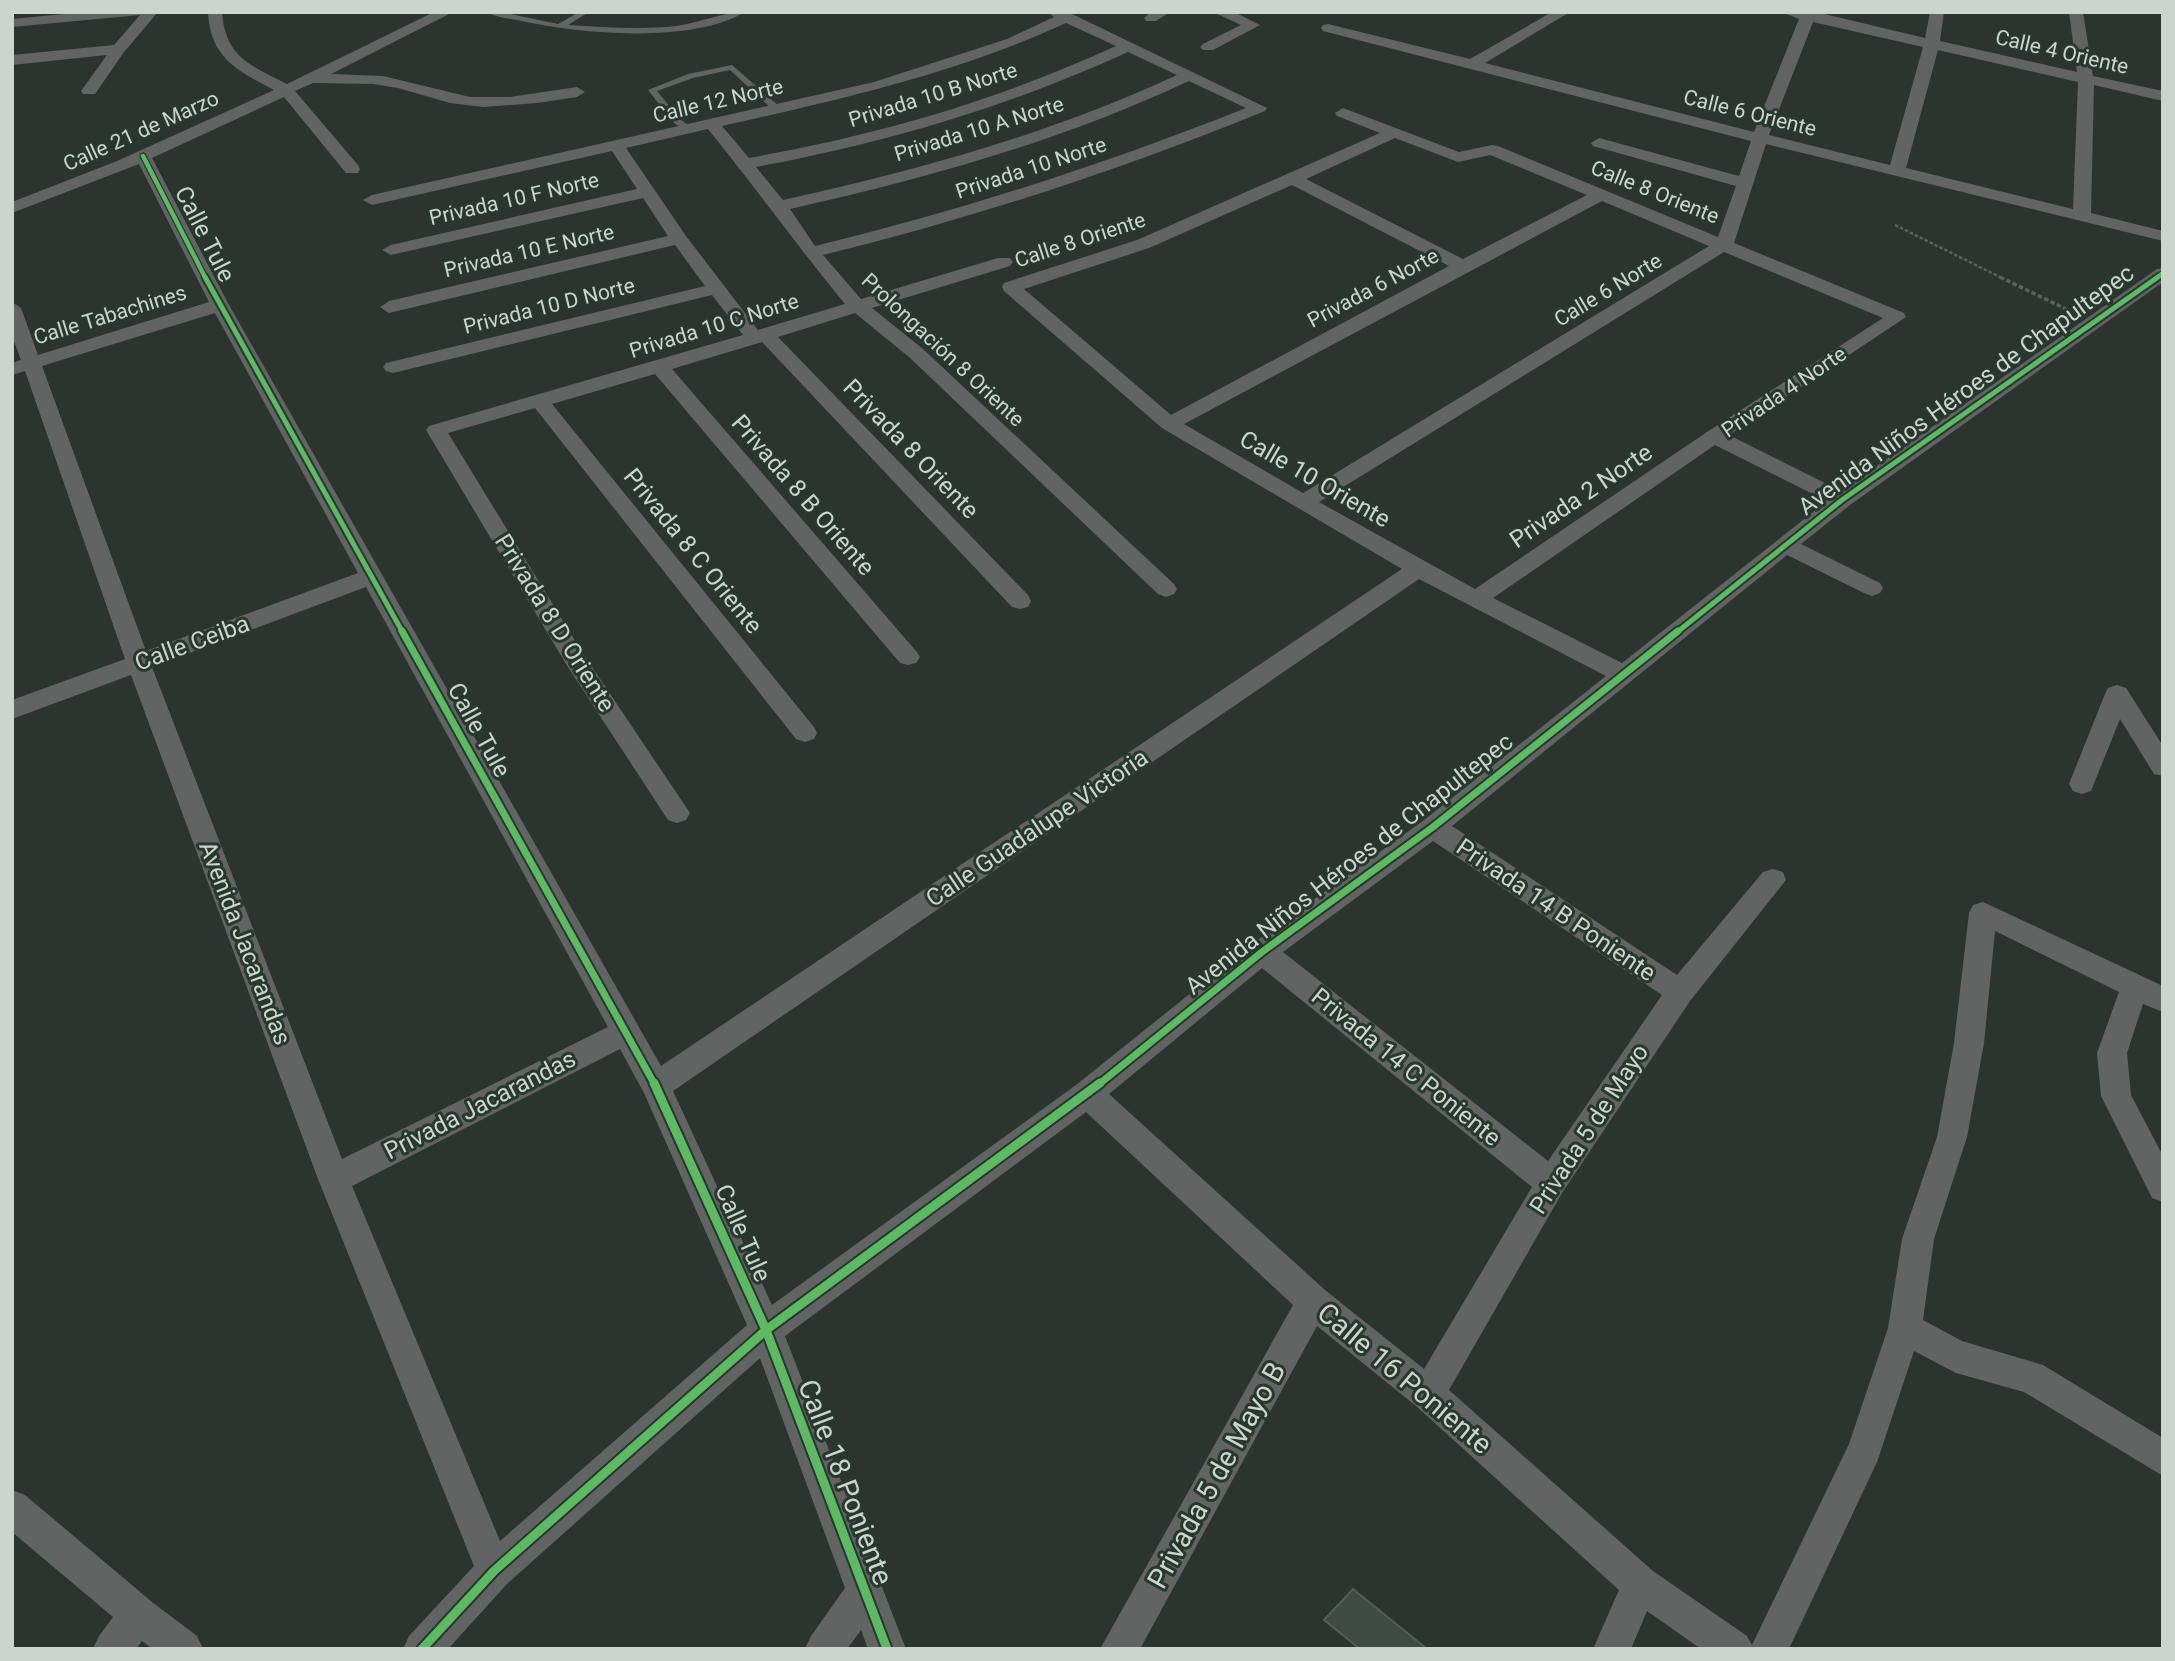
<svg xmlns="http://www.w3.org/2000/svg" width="2175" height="1661" font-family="Roboto,sans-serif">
  <rect width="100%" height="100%" fill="#2c342f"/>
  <polygon fill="#3e4b43" stroke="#555c57" stroke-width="2" points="1353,1589 1427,1649 1360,1649 1324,1620"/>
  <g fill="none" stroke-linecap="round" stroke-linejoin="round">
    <polyline stroke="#5c615f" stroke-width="2.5" stroke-dasharray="3.5 2" stroke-linecap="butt" points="1895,225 2004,279"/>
    <polyline stroke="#5c615f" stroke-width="3.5" stroke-dasharray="4.5 2.5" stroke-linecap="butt" points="2000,277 2070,311"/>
    <g fill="#616462" fill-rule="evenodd">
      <path d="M485,12h16l57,12 21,-12h10l-21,13c36,2 72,5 108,1 23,-3 46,-14 69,-14 -53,32 -165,22 -223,9 -12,-2 -26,-4 -37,-9z"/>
      <polygon points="732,65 780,107 780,111 774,111 730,70 693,78 657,91 680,119 691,127 692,129 688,132 674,123 648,90 688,74"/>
    </g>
    <g fill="#616462" fill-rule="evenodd">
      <polygon points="84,12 158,12 124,52 95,94 83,94 81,91 107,55 12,65 12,55 114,45 140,15 12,27 12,19"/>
      <path d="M208,12h14c3,45 29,54 65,72l147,-72h19l-122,62 52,2 87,21h40l67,-10 8,5 -8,5 -40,6 -54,4 -33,-4 -52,-15 -25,-4 -60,-1 -18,8 63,74 2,4 -2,4h-12l-62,-76 -132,61 77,147 432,761 741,-497 -240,-141 -158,-137 -2,-4 2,-4 133,-43 243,-107 -43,-17 -2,-3 8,-5 116,44 33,-7 6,1 220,91 18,-51 -143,-40 -2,-3 8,-5 140,38 12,-35 -428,-110 -2,-3 2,-3 5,-1 142,35 82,-47h18l-85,51 269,69 45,-113 -18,-7h35l109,26 5,-26h14l-4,29 137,31 -8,-60h14l10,64 70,15v10l-69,-16 -3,128 72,18v10l-397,-97 -32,99 170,70 2,4 -177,118 112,56 316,-222 6,-1v14l-313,223 -49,39 79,39 3,5 -3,5 -8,3 -8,-3 -77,-38 -335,271 225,149 86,-103 10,-3 10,3 3,8 -96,121 -128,192 -113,197 204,181 94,65 5,9 97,-201 39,-116 14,-89 35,-102 17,-94 15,-130 4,-8 10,-3 180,84v26l-20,-8 -16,49 4,42 32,61v46l-11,-4 -51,-102 -4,-43 22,-61 -124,-61 -11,112 -17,94 -33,102 -11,81 39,21 81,24 120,73v38l-139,-84 -68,-19 -42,-22 -37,111 -88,187h-88l-54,-38 -16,38h-38l26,-59 -203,-184 -99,-80 -177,323h-40l193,-344 -207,-193 -301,224 121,313h-38l-7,-19 -14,19h-42l6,-13 34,-48 -85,-230 -253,226 -59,65h-45l6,-13 65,-70 -156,-387 -187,-504 -119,44v-19l113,-41 -100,-288 -13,4v-12l9,-3 -9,-24v-34l9,6 17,47 171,-53 -70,-138 -127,49v-11l105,-41 157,-71c-36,-19 -64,-32 -66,-78zM1813,22l110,25 -33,118 -121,-30zM1938,50l140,32 -5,127 -167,-41zM1395,138l63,24 32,-7 97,40 -124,64 -157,-80zM1292,185l157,81 -278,149 -147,-126 125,-41zM1602,201l107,45 -406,247 -119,-69zM1724,252l159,66 -176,114 -232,157 -156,-87zM215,313l143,260 -212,78 -104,-285zM1715,445l112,56 -205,162 -129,-65zM1419,579l187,97 -182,144 -172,124 -176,141 -304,220 -99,-214zM366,587l242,440 -266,132 -190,-492zM1433,841l229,154 -114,166 -265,-209zM1262,968l270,219 -108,182 -99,-79 -216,-196zM620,1049l24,44 103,232 -247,216 -148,-355z"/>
      <path d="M1048,12l24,2 195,94 -2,3c-145,59 -291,107 -442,144l38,44 137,-41h12l3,4 -3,4 -138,42 51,41 251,235 3,5 -3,5 -8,3 -8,-3 -249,-237 -54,-44 -77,24 250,258 3,6 -3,6 -8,2 -8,-2 -250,-265 -90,27 244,282 4,6 -4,6 -8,2 -8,-2 -245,-289 -103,30 262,323 3,6 -3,6 -9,3 -9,-3 -261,-331 -87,25 134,219 108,161 -4,7 -9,3 -9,-3 -102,-156 -140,-234 3,-4 314,-91 -31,-40 -319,78 -7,-2 -3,-4 3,-4 319,-77 -30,-41 -286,68 -9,-6 9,-6 279,-65 -25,-38 -252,57 -9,-5 9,-5 246,-56 -25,-38 -240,54 -9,-5 9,-5 502,-113 133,-43 47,-22zM1066,23l50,23c-123,56 -235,88 -367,112l-27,-32c119,-27 233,-52 344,-103zM1128,52l49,23c-127,59 -258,95 -394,125l-27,-33c129,-24 252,-60 372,-115zM1189,81l57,27c-141,56 -283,102 -431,138l-25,-37c138,-31 271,-68 399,-128zM708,129c47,58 90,118 137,175l-87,26 -72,-94 -60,-88z"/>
      <polygon points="1151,12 1170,12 1156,21 1146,21 1144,18"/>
      <polygon points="1213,12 1234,12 1260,25 1213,50 1203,50 1200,47 1203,44 1241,25"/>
      <polygon points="2117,685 2126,688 2163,746 2163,776 2154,774 2120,719 2091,791 2082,794 2073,791 2069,784 2105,694 2108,688"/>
      <polygon points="12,1490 25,1495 152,1602 197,1636 203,1649 153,1649 142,1641 136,1649 93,1649 99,1636 113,1617 12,1532"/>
    </g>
    <g stroke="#28382e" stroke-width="7">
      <g id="cycleway-far3">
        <polyline points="143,156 206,279"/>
        <polyline points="2155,279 2163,273"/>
      </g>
    </g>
    <g stroke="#28382e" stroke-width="9">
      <g id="cycleway-far2">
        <polyline points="205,277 403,633"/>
        <polyline points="1676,633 1842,500 2158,277"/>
      </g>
    </g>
    <g stroke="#28382e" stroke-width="11">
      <g id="cycleway-far1">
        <polyline points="402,631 655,1085"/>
        <polyline points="1098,1085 1262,952 1433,827 1678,631"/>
      </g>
    </g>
    <g stroke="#28382e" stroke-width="13">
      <g id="cycleway">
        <polyline points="654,1083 766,1330 887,1649"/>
        <polyline points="422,1649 494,1571 766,1330 1100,1083"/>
      </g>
    </g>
    <use href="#cycleway-far3" stroke="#5cba63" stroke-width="4.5"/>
    <use href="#cycleway-far2" stroke="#5cba63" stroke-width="5"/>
    <use href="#cycleway-far1" stroke="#5cba63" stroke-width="7"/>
    <use href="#cycleway" stroke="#5cba63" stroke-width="9"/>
  </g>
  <g text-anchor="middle" stroke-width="6" stroke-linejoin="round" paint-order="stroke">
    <g font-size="21" fill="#cbd5ce" stroke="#28382e">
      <text transform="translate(2062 52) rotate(13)" y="7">Calle 4 Oriente</text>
      <text transform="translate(933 95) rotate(-17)" y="7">Privada 10 B Norte</text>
      <text transform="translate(718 101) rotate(-13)" y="7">Calle 12 Norte</text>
      <text transform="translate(1750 113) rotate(14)" y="7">Calle 6 Oriente</text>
      <text transform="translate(979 129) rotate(-17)" y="7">Privada 10 A Norte</text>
      <text transform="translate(141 131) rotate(-24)" y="7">Calle 21 de Marzo</text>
      <text transform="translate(1031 168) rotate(-18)" y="7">Privada 10 Norte</text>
      <text transform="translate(1655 192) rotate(22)" y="7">Calle 8 Oriente</text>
      <text transform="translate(514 199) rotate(-13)" y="7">Privada 10 F Norte</text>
      <text transform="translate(1080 240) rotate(-18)" y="7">Calle 8 Oriente</text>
      <text transform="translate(529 251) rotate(-13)" y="7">Privada 10 E Norte</text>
      <text transform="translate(1373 288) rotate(-28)" y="7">Privada 6 Norte</text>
      <text transform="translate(1608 290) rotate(-31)" y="7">Calle 6 Norte</text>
      <text transform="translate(549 306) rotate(-14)" y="7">Privada 10 D Norte</text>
      <text transform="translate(110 315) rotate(-17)" y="7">Calle Tabachines</text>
      <text transform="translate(714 326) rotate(-17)" y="7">Privada 10 C Norte</text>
      <text transform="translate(943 350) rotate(43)" y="7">Prolongación 8 Oriente</text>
      <text transform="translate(1784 392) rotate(-34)" y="7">Privada 4 Norte</text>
    </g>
    <g font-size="24" fill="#cbd5ce" stroke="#28382e">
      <text transform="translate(205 234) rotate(63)" y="8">Calle Tule</text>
      <text transform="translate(1966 390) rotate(-36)" y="8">Avenida Niños Héroes de Chapultepec</text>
      <text transform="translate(911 449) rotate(46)" y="8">Privada 8 Oriente</text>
      <text transform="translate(1315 479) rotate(30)" y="8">Calle 10 Oriente</text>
      <text transform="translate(803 495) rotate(49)" y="8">Privada 8 B Oriente</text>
      <text transform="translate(1581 496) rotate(-34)" y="8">Privada 2 Norte</text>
      <text transform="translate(693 551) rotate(51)" y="8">Privada 8 C Oriente</text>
      <text transform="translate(555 623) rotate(58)" y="8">Privada 8 D Oriente</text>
      <text transform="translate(192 643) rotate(-20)" y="8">Calle Ceiba</text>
      <text transform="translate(479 730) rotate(61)" y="8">Calle Tule</text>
      <text transform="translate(1037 828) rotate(-34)" y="8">Calle Guadalupe Victoria</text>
      <text transform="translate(1349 864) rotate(-38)" y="8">Avenida Niños Héroes de Chapultepec</text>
      <text transform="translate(1556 910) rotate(34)" y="8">Privada 14 B Poniente</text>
      <text transform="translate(245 943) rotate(69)" y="8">Avenida Jacarandas</text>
      <text transform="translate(1406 1067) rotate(39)" y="8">Privada 14 C Poniente</text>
      <text transform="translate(480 1105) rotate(-27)" y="8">Privada Jacarandas</text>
      <text transform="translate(1589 1129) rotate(-57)" y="8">Privada 5 de Mayo</text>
      <text transform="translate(743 1233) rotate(66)" y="8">Calle Tule</text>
    </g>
    <g font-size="28" fill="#cbd5ce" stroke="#28382e">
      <text transform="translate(1405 1378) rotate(40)" y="10">Calle 16 Poniente</text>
      <text transform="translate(1216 1475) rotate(-61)" y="10">Privada 5 de Mayo B</text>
      <text transform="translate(846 1482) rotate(69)" y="10">Calle 18 Poniente</text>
    </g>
  </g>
  <rect width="2175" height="1661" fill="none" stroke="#cbd5ce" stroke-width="28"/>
</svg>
